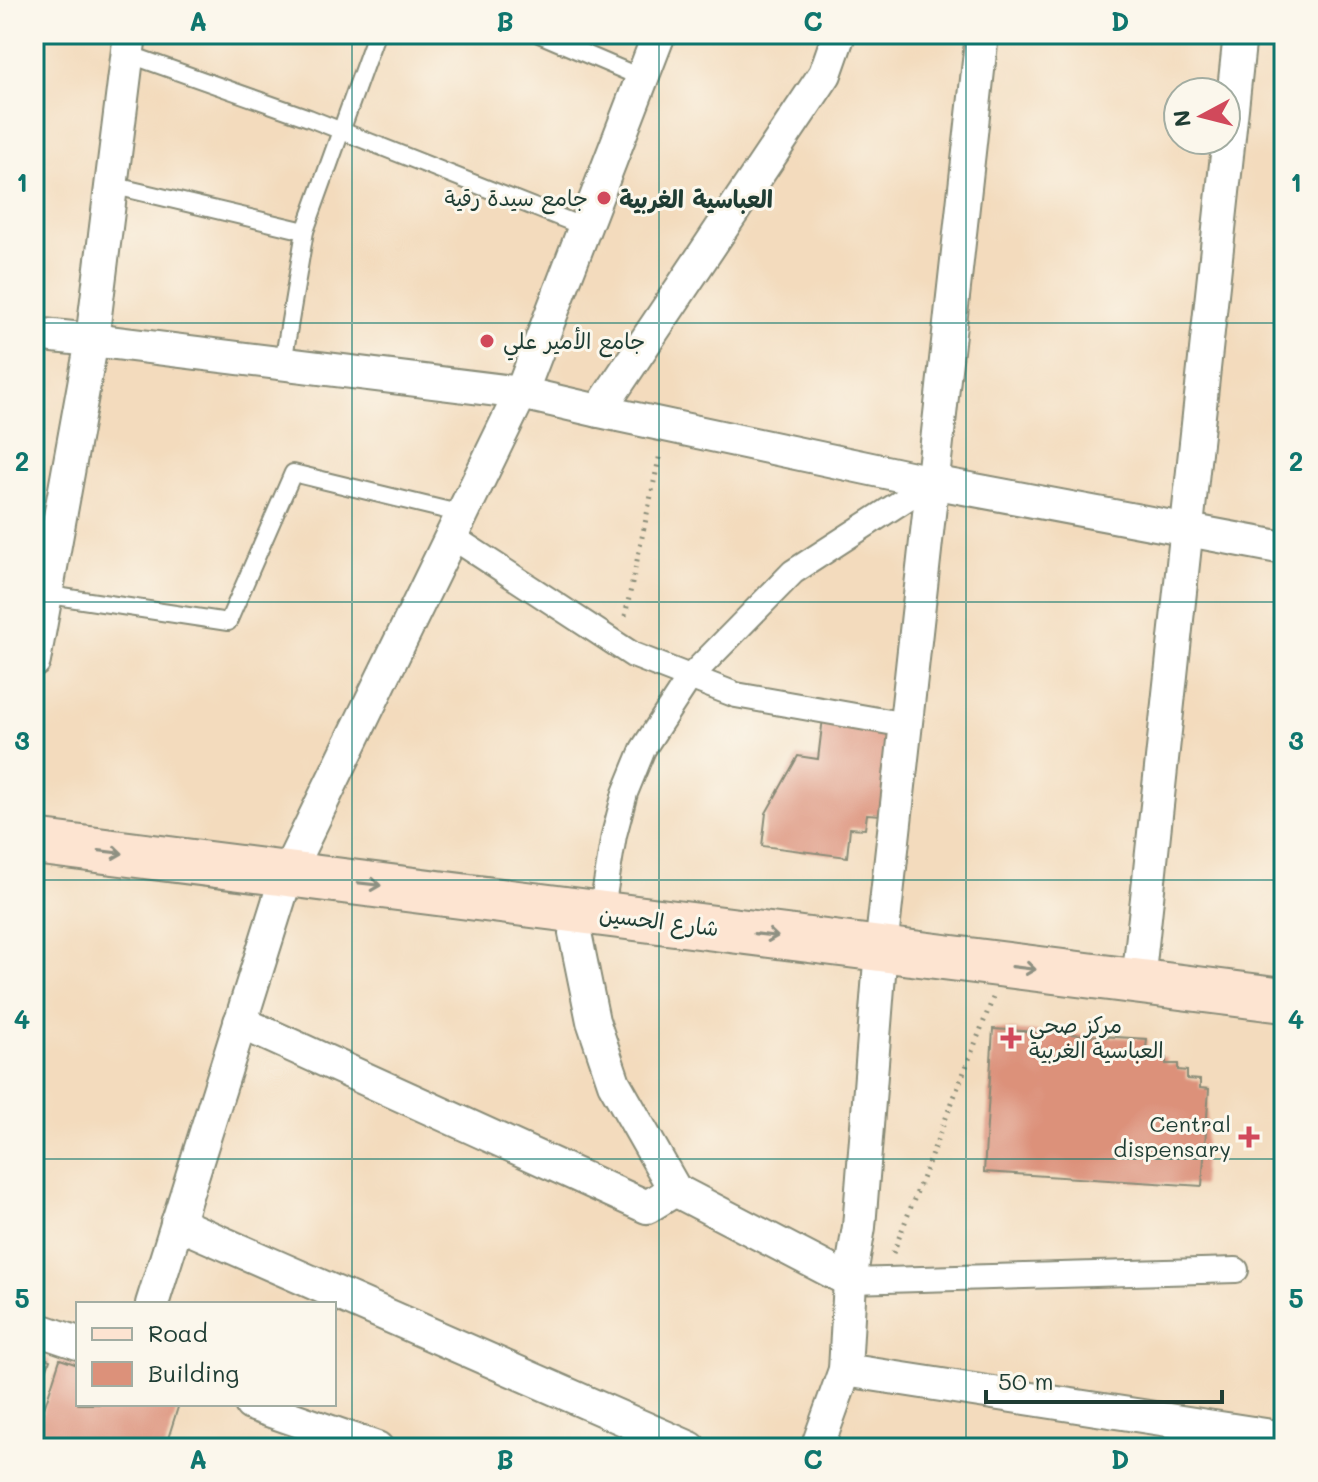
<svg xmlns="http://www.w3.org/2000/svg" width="1318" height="1482" font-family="Mali,'Playpen Sans Arabic',sans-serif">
  <rect width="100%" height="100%" fill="#fbf7ec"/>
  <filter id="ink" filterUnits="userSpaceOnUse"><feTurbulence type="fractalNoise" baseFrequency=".0125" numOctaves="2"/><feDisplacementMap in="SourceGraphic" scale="16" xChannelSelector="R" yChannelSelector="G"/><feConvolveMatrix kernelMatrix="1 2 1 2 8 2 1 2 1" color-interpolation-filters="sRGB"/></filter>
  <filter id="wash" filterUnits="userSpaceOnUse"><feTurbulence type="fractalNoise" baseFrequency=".006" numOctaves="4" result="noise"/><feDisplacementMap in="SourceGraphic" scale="32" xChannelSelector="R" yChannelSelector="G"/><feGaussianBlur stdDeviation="1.8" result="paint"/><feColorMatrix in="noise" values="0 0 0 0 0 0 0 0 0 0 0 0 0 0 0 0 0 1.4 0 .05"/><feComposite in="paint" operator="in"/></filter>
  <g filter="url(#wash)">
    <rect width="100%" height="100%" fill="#f3dbbd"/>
    <g id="blocks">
      <g fill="#dc917a">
        <polygon points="823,718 893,726 882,815 867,814 865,829 850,828 847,857 762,846 766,813 798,756 818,759"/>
        <polygon points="993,1029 1147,1039 1146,1049 1157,1050 1156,1057 1166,1057 1166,1064 1178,1064 1178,1070 1187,1071 1187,1079 1200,1080 1200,1088 1209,1089 1202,1186 984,1172"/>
        <polygon points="34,1354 50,1360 43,1380 34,1377"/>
        <polygon points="60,1359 78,1365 78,1404 179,1404 165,1448 34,1448 34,1440"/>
      </g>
    </g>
  </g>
  <g filter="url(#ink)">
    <use href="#blocks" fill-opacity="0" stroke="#898c78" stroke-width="2"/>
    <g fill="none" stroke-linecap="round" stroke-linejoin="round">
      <g stroke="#898c78" stroke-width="20">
        <g id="service">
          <polyline points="539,34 642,78"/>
          <polyline points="128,54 309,118 584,227"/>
          <polyline points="111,185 305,231"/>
          <polyline points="283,363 305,231 376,34"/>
          <polyline points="43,594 228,622 293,473 462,514"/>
        </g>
      </g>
      <g stroke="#898c78" stroke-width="28">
        <g id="pedestrian">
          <polyline points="451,536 633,655 736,695 906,725"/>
          <polyline points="601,914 614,835 625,793 643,749 690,677 793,572 932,482"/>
          <polyline points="850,1281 1236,1270"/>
        </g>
      </g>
      <g stroke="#898c78" stroke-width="36">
        <g id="minor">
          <polyline points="34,334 92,340 521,393 599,411 932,482 1284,548"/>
          <polyline points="599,411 825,74 839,34"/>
          <polyline points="34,661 92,340 130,34"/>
          <polyline points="575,933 593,1021 614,1083 675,1190 850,1281"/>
          <polyline points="1138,982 1240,34"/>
          <polyline points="240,1022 647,1207 675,1190"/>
          <polyline points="177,1223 690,1448"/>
          <polyline points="152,1304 287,874 521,393 659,34"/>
          <polyline points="34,1328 78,1343"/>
          <polyline points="845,1370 1284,1438"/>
          <polyline points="251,1404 377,1448"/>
          <polyline points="817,1448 845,1370 850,1281 859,1227 881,949 982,34"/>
        </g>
      </g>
      <g stroke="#898c78" stroke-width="48">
        <polyline id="secondary" points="34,842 1284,1000"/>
      </g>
      <g stroke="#898c78" stroke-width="5" stroke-dasharray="2 6" stroke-linecap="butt">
        <polyline points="625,616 660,454"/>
        <polyline points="893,1253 993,998"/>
      </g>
      <use href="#service" stroke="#fff" stroke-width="16"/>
      <use href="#pedestrian" stroke="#fff" stroke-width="24"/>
      <use href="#minor" stroke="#fff" stroke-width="32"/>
      <use href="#secondary" stroke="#fde4d1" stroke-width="44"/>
    </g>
    <defs><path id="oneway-shaft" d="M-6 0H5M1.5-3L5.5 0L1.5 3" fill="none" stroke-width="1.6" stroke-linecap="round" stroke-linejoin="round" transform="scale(2)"/></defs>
    <g stroke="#8e9082">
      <use href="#oneway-shaft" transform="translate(111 852) rotate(7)"/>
      <use href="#oneway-shaft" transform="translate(369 884) rotate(7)"/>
      <use href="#oneway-shaft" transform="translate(766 935) rotate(7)"/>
      <use href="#oneway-shaft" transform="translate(1024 968) rotate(7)"/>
    </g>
  </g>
  <path fill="none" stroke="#0f766e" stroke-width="2" stroke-opacity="0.55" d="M352,34v1414M659,34v1414M966,34v1414M34,323h1250M34,602h1250M34,880h1250M34,1159h1250"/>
  <g fill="#d1495b" stroke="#fbf7ec" stroke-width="3">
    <circle cx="604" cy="198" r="8"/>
    <circle cx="487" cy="341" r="8"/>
    <path d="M1007 1026h8v8h8v8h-8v8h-8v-8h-8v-8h8z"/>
    <path d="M1245 1125h8v8h8v8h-8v8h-8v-8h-8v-8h8z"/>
  </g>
  <g text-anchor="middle" stroke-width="6" stroke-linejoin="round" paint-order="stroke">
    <g font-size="22" fill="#1f3d34" stroke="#fbf7ec" text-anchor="end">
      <text x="588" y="206">جامع سيدة رقية</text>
      <text x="503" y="349" text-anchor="start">جامع الأمير علي</text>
      <text x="1029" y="1033" text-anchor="start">مركز صحي<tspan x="1029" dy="25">العباسية الغربية</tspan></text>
      <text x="1231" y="1132">Central<tspan x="1231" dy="25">dispensary</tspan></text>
    </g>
    <g font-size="22" fill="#1f3d34" stroke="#fbf7ec">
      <text transform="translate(659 921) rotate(7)" y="8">شارع الحسين</text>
    </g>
    <g font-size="24" font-weight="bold" fill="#1f3d34" stroke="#fbf7ec">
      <text x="696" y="208">العباسية الغربية</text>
    </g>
  </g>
  <rect width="1318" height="1482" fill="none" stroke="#fbf7ec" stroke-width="88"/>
  <rect x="76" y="1302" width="260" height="104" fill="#fbf7ec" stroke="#a3ada2" stroke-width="2"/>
  <rect x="92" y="1328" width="40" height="12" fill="#fde4d1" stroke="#a3ada2" stroke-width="2"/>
  <text x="148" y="1342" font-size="24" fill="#1f3d34">Road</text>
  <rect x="92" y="1362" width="40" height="24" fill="#dc917a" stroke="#a3ada2" stroke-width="2"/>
  <text x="148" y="1382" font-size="24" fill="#1f3d34">Building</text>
  <g transform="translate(1202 116) rotate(263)"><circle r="38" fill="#fbf7ec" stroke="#a3ada2" stroke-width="2"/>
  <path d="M0-6L14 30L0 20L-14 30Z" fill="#d1495b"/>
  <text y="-12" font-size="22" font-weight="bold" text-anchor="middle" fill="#1f3d34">N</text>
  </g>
  <path d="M986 1390v12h236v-12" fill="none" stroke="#1f3d34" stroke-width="4"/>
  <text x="998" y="1390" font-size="24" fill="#1f3d34" stroke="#fbf7ec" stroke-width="6" paint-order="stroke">50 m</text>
  <rect x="44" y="44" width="1230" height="1394" fill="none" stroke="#0f766e" stroke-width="3"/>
  <g font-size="26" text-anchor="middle" font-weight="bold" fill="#0f766e">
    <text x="198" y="31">A</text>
    <text x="505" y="31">B</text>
    <text x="813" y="31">C</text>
    <text x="1120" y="31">D</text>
    <text x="22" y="192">1</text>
    <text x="1296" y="192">1</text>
    <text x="22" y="471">2</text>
    <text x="1296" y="471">2</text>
    <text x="22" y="750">3</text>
    <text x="1296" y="750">3</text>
    <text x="22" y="1029">4</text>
    <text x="1296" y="1029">4</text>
    <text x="22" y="1308">5</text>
    <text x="1296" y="1308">5</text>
    <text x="198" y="1469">A</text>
    <text x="505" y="1469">B</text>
    <text x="813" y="1469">C</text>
    <text x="1120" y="1469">D</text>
  </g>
</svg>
